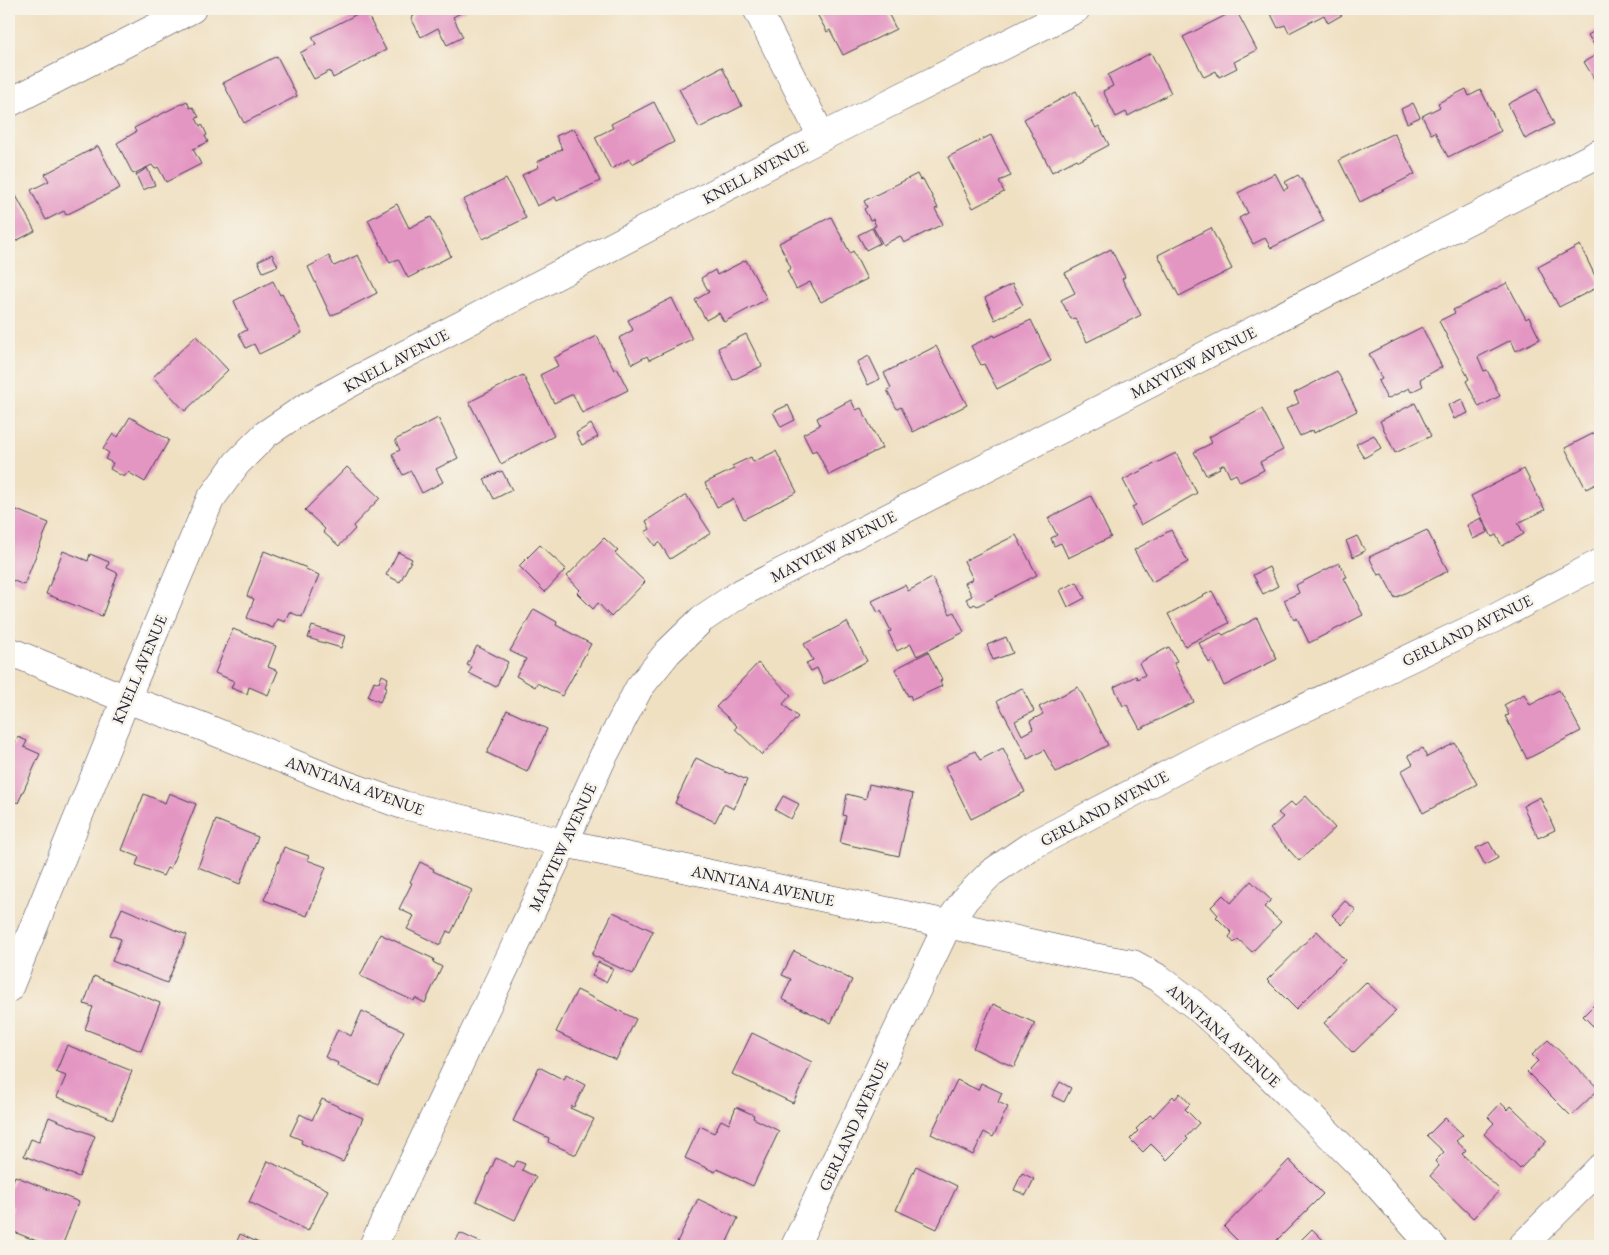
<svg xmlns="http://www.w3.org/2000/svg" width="1609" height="1255" font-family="'EB Garamond',serif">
  <rect width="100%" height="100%" fill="#f7f3e8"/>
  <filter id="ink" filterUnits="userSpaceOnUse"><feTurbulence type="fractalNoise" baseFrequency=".02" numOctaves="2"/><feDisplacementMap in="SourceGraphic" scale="10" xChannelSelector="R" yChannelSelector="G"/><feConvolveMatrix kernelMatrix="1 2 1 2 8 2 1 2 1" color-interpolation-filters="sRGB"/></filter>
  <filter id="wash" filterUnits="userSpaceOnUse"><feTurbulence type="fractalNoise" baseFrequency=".0096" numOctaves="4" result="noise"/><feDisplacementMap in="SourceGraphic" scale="20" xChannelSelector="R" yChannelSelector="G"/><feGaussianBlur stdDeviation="1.12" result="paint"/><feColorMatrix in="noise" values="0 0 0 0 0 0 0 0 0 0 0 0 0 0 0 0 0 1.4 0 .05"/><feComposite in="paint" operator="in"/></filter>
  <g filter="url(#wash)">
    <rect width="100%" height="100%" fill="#f0e0c2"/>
    <g id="blocks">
      <g fill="#e496c3">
        <polygon points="410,9 468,9 453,17 463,37 447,45 438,28 421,37 411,18 414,16"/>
        <polygon points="827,9 886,9 896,29 843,55 830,30 827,32 817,14"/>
        <polygon points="1277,9 1338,9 1342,15 1328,23 1324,15 1289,33 1285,25 1278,28 1270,12"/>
        <polygon points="365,10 386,50 333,78 330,71 314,79 300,53 316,44 312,37"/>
        <polygon points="1236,10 1257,50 1234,62 1237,68 1219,77 1216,71 1204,77 1183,37"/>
        <polygon points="1600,28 1600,88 1584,62 1599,53 1588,35"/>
        <polygon points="1151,53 1171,93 1128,116 1126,112 1116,117 1103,91 1113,86 1108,75"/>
        <polygon points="277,56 297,96 244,123 223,83"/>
        <polygon points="722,67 742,106 699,128 679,89"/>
        <polygon points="1466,89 1469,96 1481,90 1501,131 1448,157 1435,132 1431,134 1422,116 1440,107 1438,103"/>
        <polygon points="1537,89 1554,124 1525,139 1508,104"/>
        <polygon points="1076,91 1096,128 1099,126 1109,145 1079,161 1077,159 1052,172 1024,119"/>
        <polygon points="187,101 190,108 193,107 199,117 196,118 200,126 202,124 207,135 205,136 208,142 193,149 201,164 166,182 158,167 155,169 152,165 133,174 117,143 136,132 134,128"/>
        <polygon points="654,102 674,142 632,164 629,159 611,169 595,137 613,128 611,124"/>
        <polygon points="1413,103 1420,117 1407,123 1401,109"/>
        <polygon points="574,128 600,181 557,201 555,197 537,206 522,175 539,167 537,162 562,149 556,136"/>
        <polygon points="1394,133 1415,174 1360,202 1339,160"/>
        <polygon points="991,135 1011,176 999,181 1004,192 973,208 948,157"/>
        <polygon points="98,146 120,188 66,215 64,211 46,220 31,190 49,181 45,174"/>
        <polygon points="147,168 155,185 143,190 136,175"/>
        <polygon points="1275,173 1284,190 1288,188 1285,182 1298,175 1302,180 1324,221 1271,248 1265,238 1253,244 1239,218 1248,213 1238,193"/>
        <polygon points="917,174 920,180 923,179 938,208 935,209 943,224 904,243 900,236 883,245 873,227 876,226 873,219 870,220 864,209 867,207 864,201"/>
        <polygon points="506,179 526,218 483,239 463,200"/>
        <polygon points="13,190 35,231 12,243 15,249 9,252 9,192"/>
        <polygon points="397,204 409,228 431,217 451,256 408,278 398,259 390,263 368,220"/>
        <polygon points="831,217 850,253 853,251 867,279 821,302 810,282 796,289 787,271 791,268 779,243"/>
        <polygon points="872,228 880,243 866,250 858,235"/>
        <polygon points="1211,228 1232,269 1179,296 1158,255"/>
        <polygon points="1580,245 1600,286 1559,307 1538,267"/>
        <polygon points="1111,249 1125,277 1122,279 1141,315 1087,342 1075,318 1071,319 1061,300 1075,293 1065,273"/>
        <polygon points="272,254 278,266 263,272 258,261"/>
        <polygon points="358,255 377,293 331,316 308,267 329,256 334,266"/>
        <polygon points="746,260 767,299 724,322 719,313 706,320 695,300 709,292 701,278 715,270 717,275"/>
        <polygon points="273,281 280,295 282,294 302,333 259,354 254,344 246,348 239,334 247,330 234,301"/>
        <polygon points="1507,283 1526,319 1529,317 1540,339 1516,351 1511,340 1478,357 1484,371 1487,370 1500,396 1479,407 1466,381 1469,379 1439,321 1455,313 1453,310"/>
        <polygon points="1012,284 1023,305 995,320 985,298"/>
        <polygon points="672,298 692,339 649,360 647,356 632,364 619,338 633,330 628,320"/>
        <polygon points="1031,320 1051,361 997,389 984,364 981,365 971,346 994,335 995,337"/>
        <polygon points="1422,327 1442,367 1420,379 1423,386 1411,392 1409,388 1387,399 1378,381 1382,379 1369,354"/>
        <polygon points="746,334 762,366 733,380 718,348"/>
        <polygon points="196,336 228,370 185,411 153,377"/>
        <polygon points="597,336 614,370 617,368 628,390 582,413 573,394 554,403 540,375 558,366 554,358"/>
        <polygon points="936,346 967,405 913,432 901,407 897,409 887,390 891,388 884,373"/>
        <polygon points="869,356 880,379 868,385 857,362"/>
        <polygon points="1337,371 1357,411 1314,433 1313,430 1300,436 1286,409 1299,403 1294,393"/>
        <polygon points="523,375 554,436 501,464 469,402"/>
        <polygon points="1462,399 1468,413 1454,419 1448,405"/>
        <polygon points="851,400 856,410 861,408 882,448 829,475 816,450 812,452 803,434 820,425 817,418"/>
        <polygon points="1415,403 1431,436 1395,453 1380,421"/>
        <polygon points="788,405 795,420 781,427 773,412"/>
        <polygon points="1262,409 1283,450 1260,462 1264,470 1240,482 1236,474 1230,477 1224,464 1219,467 1220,468 1206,475 1194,452 1212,443 1209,437"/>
        <polygon points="130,417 169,440 145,482 128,472 124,477 110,469 113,463 105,459 109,453 103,449 113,434 118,437"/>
        <polygon points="438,418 458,458 436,469 443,482 422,493 411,471 403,475 392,454 400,450 395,440"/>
        <polygon points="591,424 598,437 582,445 576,433"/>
        <polygon points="1600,430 1600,482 1586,489 1565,448"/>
        <polygon points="1374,435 1381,448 1364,458 1356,444"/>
        <polygon points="776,451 797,492 744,519 733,499 717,507 705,483 734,469 732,466 751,457 753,462"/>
        <polygon points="1176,453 1197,493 1141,525 1132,507 1136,505 1123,480"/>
        <polygon points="347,467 380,498 353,526 355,529 339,546 323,532 325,529 305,510"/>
        <polygon points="1524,469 1545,510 1518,523 1524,534 1502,546 1496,535 1492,537 1471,496"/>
        <polygon points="502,471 512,490 494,499 484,479"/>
        <polygon points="686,495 711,533 670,559 659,542 655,546 645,532 650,529 646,521"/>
        <polygon points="1091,496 1111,537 1068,558 1061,543 1054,546 1051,538 1057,535 1048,518"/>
        <polygon points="9,507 49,523 24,585 9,579"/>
        <polygon points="1481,518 1488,532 1473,539 1467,525"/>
        <polygon points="1171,530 1188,562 1152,582 1134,550"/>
        <polygon points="1427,530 1448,571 1395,598 1382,574 1378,575 1369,557"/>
        <polygon points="1016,535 1037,575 977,606 975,604 971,606 966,599 972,596 965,583 973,579 964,561"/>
        <polygon points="1357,536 1365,551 1353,557 1346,541"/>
        <polygon points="604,538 618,551 615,553 645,582 611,617 598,603 593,609 577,593 580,590 567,576"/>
        <polygon points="540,545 566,569 545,592 519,566"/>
        <polygon points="63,551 88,561 90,554 109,562 107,568 118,573 102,616 46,594"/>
        <polygon points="264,551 307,568 306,569 319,575 302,617 289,612 285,622 277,619 273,628 247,618 254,599 247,596"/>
        <polygon points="398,552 412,559 400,582 386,575"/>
        <polygon points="1339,563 1347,577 1344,578 1363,615 1309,643 1297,618 1294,620 1284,600 1299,593 1296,585"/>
        <polygon points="1269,567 1278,586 1263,594 1253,575"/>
        <polygon points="932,578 950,614 954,612 964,632 917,656 911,644 897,651 888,632 891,631 881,611 878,613 872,601 905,585 908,591"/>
        <polygon points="1077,582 1085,598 1068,607 1060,590"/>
        <polygon points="1212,591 1229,623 1185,646 1168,614"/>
        <polygon points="534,609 557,622 556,625 591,644 562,696 537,683 535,687 516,676 526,659 510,651"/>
        <polygon points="1257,618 1277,659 1224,686 1212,660 1209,663 1199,643 1221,633 1223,635"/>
        <polygon points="847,622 867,661 824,684 817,668 811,671 806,663 813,660 804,644"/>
        <polygon points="312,626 345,636 341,648 308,638"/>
        <polygon points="233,629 276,646 268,667 278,671 268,695 249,687 247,694 231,688 234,681 215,673"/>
        <polygon points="1006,637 1013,653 993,660 987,645"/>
        <polygon points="477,646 508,662 496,687 469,673 472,667 467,665"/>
        <polygon points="1169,647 1177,661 1174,663 1194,702 1140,729 1127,705 1123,706 1114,687 1136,676 1137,679 1145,675 1139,663"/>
        <polygon points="928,652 942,680 940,681 942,686 912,700 910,695 908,696 895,669"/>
        <polygon points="758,663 791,695 783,704 798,717 762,755 735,729 737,726 716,707"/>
        <polygon points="382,675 388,678 385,686 387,687 380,702 368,697 374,681 379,683"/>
        <polygon points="1078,687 1108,745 1056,772 1044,750 1028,759 997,701 1022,688 1034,711 1015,721 1022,735 1033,729 1030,721 1043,714 1039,707"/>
        <polygon points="1559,690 1581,731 1527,759 1505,716 1509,715 1504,705 1524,694 1530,705"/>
        <polygon points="507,710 547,729 527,772 487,753"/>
        <polygon points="18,737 27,741 24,747 40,754 18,803 9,799 9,744 13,746"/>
        <polygon points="1455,743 1477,784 1423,813 1401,771 1413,764 1408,755 1423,748 1427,757"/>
        <polygon points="1003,748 1025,792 971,819 945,766 975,751 980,760"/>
        <polygon points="696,758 730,774 731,773 747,780 734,809 724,804 715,822 675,803"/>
        <polygon points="869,784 913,794 899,856 840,843 846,816 843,815 847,794 866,799"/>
        <polygon points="169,793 196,804 170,869 167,868 163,876 136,865 139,857 122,850 144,794 165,803"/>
        <polygon points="783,796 799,804 791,819 775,810"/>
        <polygon points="1306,796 1335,828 1299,861 1270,829 1283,817 1278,813 1291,802 1295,806"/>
        <polygon points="1540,797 1555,830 1538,838 1523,806"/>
        <polygon points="216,820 258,837 240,884 198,867"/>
        <polygon points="1489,842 1498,858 1485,865 1476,848"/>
        <polygon points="284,847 309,856 307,860 326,867 307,916 264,900"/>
        <polygon points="420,862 434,869 433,871 472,890 451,933 447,931 440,945 407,929 414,916 399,909 412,883 410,882"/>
        <polygon points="1251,881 1271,900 1264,907 1281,922 1252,952 1238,939 1234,943 1229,937 1232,933 1216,917 1218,915 1211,907 1223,895 1231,903"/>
        <polygon points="1345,901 1356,910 1342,925 1332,915"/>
        <polygon points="122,908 187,935 167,983 112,961 121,939 110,935"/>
        <polygon points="613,912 653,931 633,974 592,955"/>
        <polygon points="1317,931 1345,960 1296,1009 1267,980"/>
        <polygon points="380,934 434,959 433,962 442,967 425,1003 415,998 414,1001 360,976"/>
        <polygon points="794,951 852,980 831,1023 782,999 791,979 782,975"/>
        <polygon points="598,962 613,969 606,982 592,976"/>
        <polygon points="94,976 160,1003 141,1051 85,1029 93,1007 84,1004"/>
        <polygon points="1366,982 1396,1011 1353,1053 1324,1023"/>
        <polygon points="577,990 636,1019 616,1060 556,1032"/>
        <polygon points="1600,999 1600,1033 1583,1016"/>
        <polygon points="993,1004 1035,1023 1014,1067 973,1048"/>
        <polygon points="362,1011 404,1031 378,1085 337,1066 338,1063 325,1057 338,1029 351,1036"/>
        <polygon points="752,1033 812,1062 793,1103 732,1074"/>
        <polygon points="1548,1040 1599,1089 1571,1116 1527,1072 1538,1061 1532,1055"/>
        <polygon points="67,1045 132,1071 113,1119 57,1097 66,1076 56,1072"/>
        <polygon points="539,1067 564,1080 566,1075 585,1085 574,1107 572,1106 570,1108 594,1119 576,1155 548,1142 549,1138 513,1121"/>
        <polygon points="957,1080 978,1090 981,1083 1002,1093 998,1102 1008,1107 993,1137 984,1132 973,1155 931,1134"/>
        <polygon points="1060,1082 1071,1088 1064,1102 1052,1096"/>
        <polygon points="1180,1093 1190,1104 1185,1109 1199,1123 1186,1137 1188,1139 1167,1160 1151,1144 1143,1152 1130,1139 1138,1131 1136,1129 1150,1115 1153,1117 1173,1096 1175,1099"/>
        <polygon points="322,1099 363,1118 343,1162 301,1143 302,1140 290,1135 300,1114 312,1120"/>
        <polygon points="1501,1103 1508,1110 1511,1106 1547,1141 1520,1169 1484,1134 1494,1123 1488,1117"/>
        <polygon points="736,1107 754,1115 753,1118 779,1131 753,1186 717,1169 715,1172 685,1158 700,1126 714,1133 721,1120 729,1124"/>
        <polygon points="49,1117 95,1136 79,1177 24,1156 31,1139 39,1142"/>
        <polygon points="1445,1118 1463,1135 1456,1141 1466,1150 1462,1154 1500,1190 1473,1218 1430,1176 1439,1166 1435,1161 1444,1152 1427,1136"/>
        <polygon points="496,1158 514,1167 517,1161 525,1164 522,1170 536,1177 515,1220 476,1201"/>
        <polygon points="1289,1160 1323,1194 1271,1246 1243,1246 1224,1227"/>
        <polygon points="268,1161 328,1190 308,1231 249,1202"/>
        <polygon points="916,1166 957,1186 937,1229 896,1210"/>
        <polygon points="1022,1173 1034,1179 1026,1195 1014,1190"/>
        <polygon points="15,1176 79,1202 62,1246 49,1246 9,1230 9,1218 13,1207 9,1205 9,1191"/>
        <polygon points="698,1199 738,1218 725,1246 684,1246 677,1242"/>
        <polygon points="1312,1229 1329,1246 1295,1246"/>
        <polygon points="460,1233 486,1245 488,1242 497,1246 453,1246"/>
        <polygon points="240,1234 265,1246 235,1246"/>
      </g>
    </g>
  </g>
  <g filter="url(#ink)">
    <use href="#blocks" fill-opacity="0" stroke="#413e4f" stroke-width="1"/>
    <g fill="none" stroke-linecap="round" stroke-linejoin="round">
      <g stroke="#413e4f" stroke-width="29">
        <g id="minor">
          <polyline points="757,9 822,137"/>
          <polyline points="9,103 192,9"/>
          <polyline points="9,651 126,699 201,726 341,783 403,805 564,843 948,924 1082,955 1133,964 1160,979 1196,1006 1236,1042 1358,1163 1432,1246"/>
          <polyline points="9,988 126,699 210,500 237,463 266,434 303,409 358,379 822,137 1076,9"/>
          <polyline points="373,1246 564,843 603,757 639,688 668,652 702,619 741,593 1600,153"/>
          <polyline points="795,1246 948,924 966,898 991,873 1029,847 1203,756 1497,617 1600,563"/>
          <polyline points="1522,1246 1600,1168"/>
        </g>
      </g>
      <use href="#minor" stroke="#fff" stroke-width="28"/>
    </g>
  </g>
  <g text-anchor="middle" stroke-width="5" stroke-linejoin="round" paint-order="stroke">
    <g font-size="16" fill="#22223b" stroke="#f7f3e8">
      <text transform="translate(755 172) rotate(-28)" y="6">KNELL AVENUE</text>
      <text transform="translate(396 360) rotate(-28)" y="6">KNELL AVENUE</text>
      <text transform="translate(1193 362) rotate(-27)" y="6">MAYVIEW AVENUE</text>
      <text transform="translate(833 546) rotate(-27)" y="6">MAYVIEW AVENUE</text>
      <text transform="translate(1467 630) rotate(-26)" y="6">GERLAND AVENUE</text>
      <text transform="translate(139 669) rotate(-67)" y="6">KNELL AVENUE</text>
      <text transform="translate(355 785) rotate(20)" y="6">ANNTANA AVENUE</text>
      <text transform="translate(1104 808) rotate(-28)" y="6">GERLAND AVENUE</text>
      <text transform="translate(562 847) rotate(-65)" y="6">MAYVIEW AVENUE</text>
      <text transform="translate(763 885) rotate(12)" y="6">ANNTANA AVENUE</text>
      <text transform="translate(1224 1035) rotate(42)" y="6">ANNTANA AVENUE</text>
      <text transform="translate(853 1125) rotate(-65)" y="6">GERLAND AVENUE</text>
    </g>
  </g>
  <rect width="1609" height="1255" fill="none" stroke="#f7f3e8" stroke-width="30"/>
</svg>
